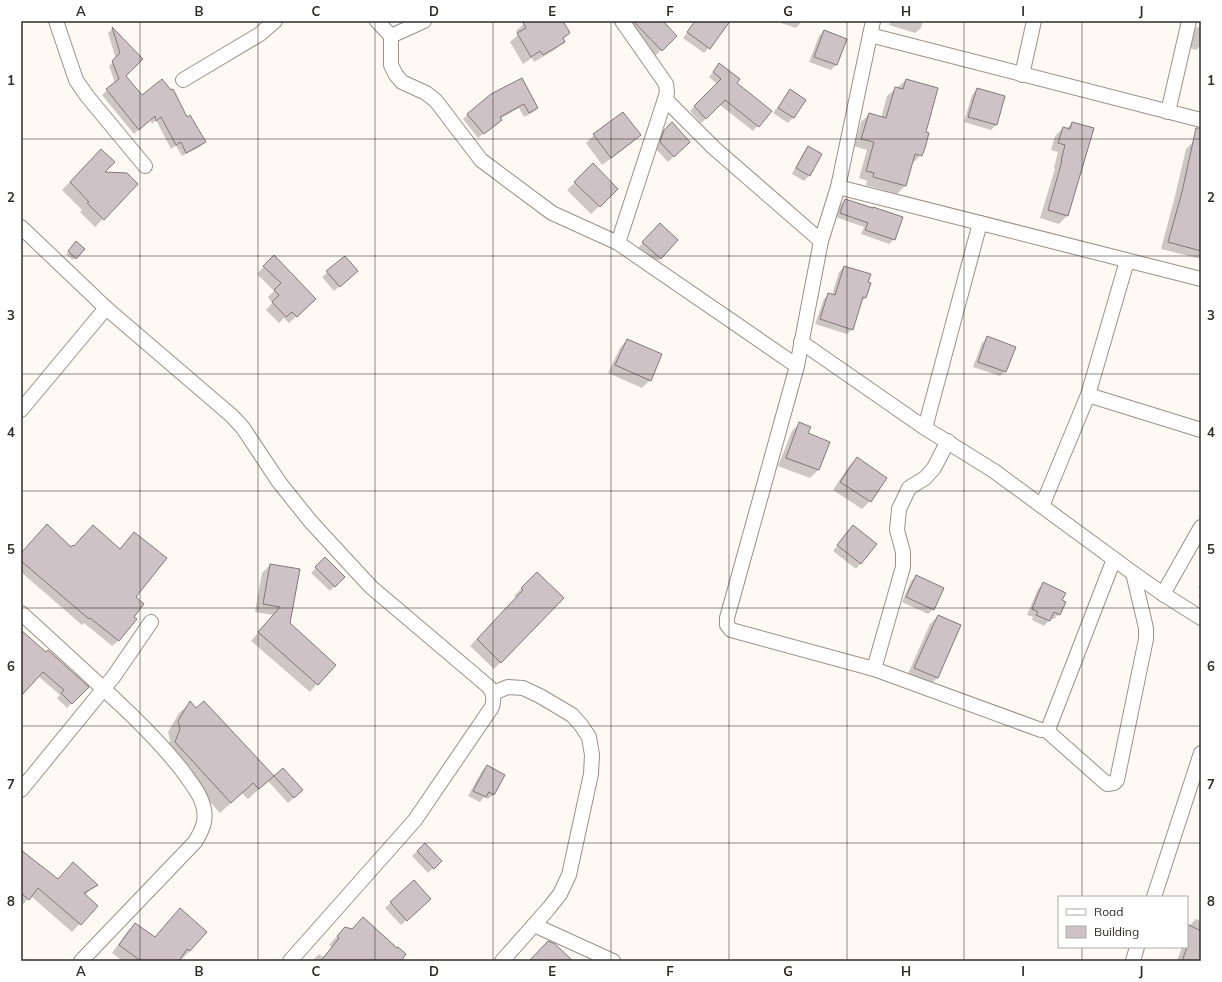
<svg xmlns="http://www.w3.org/2000/svg" width="1222" height="982" font-family="Mulish,sans-serif">
  <rect width="100%" height="100%" fill="#fff9f4"/>
  <g fill="#0003">
    <polygon points="527,21 561,21 569,33 563,39 564,41 556,49 534,62 532,58 523,64 510,42 518,35 516,31"/>
    <polygon points="622,21 662,21 676,35 655,56"/>
    <polygon points="700,21 729,21 723,32 704,53 683,38 694,24"/>
    <polygon points="782,21 802,21 796,28 781,23"/>
    <polygon points="891,21 923,21 921,28 915,33 889,25"/>
    <polygon points="1197,27 1201,28 1201,47 1199,47 1196,50 1187,47 1190,34"/>
    <polygon points="112,29 142,59 125,76 142,96 186,119 204,142 200,147 182,156 176,146 171,149 156,120 152,124 150,119 134,134 102,95 115,83 109,66 116,59 108,33"/>
    <polygon points="824,31 846,39 836,65 831,70 809,62 819,36"/>
    <polygon points="719,65 736,83 771,111 753,131 720,105 701,123 690,111 717,84 709,77"/>
    <polygon points="522,79 537,108 532,113 524,117 519,108 500,119 495,124 478,138 463,119 468,114"/>
    <polygon points="906,80 921,155 913,163 912,163 905,186 897,194 866,185 867,181 859,178 867,150 854,146 861,122 869,114 881,118 887,96"/>
    <polygon points="977,89 996,125 991,130 964,122 972,95"/>
    <polygon points="791,90 805,100 793,118 788,123 773,113"/>
    <polygon points="623,113 639,135 632,143 602,165 586,143 594,135"/>
    <polygon points="1072,123 1067,216 1059,224 1040,218 1055,169 1054,168 1058,152 1051,150 1055,136 1063,128 1066,129"/>
    <polygon points="672,124 684,147 668,162 655,148 659,136"/>
    <polygon points="1193,142 1201,144 1201,259 1161,249 1174,200 1186,149"/>
    <polygon points="808,147 821,154 809,176 804,181 792,174 803,153"/>
    <polygon points="93,158 102,173 137,184 95,227 80,212 82,210 62,190"/>
    <polygon points="593,165 617,189 591,214 567,190"/>
    <polygon points="846,200 894,239 889,244 861,234 864,227 836,217 841,204"/>
    <polygon points="655,229 677,240 655,264 638,248"/>
    <polygon points="76,243 83,249 73,260 66,254"/>
    <polygon points="345,257 352,276 334,291 322,277"/>
    <polygon points="267,263 308,306 289,323 284,318 279,323 266,310 272,303 268,297 274,291 257,274"/>
    <polygon points="844,267 867,283 865,298 860,303 852,329 847,334 815,324 824,299 829,294 832,295 839,272"/>
    <polygon points="987,338 1006,371 1000,376 973,367 982,343"/>
    <polygon points="627,340 650,380 642,388 608,373 620,348"/>
    <polygon points="800,423 807,434 818,470 810,478 778,466 792,431"/>
    <polygon points="857,458 870,501 862,509 833,490 849,466"/>
    <polygon points="853,526 876,544 856,569 833,551"/>
    <polygon points="74,547 134,597 133,617 119,640 112,646 84,623 82,625 21,572 21,554"/>
    <polygon points="325,558 344,577 330,591 311,573"/>
    <polygon points="270,565 289,624 317,684 310,692 251,641 273,615 255,612 262,573"/>
    <polygon points="537,573 562,598 494,669 470,646 517,598 514,596"/>
    <polygon points="916,576 933,609 928,614 902,602 911,581"/>
    <polygon points="1201,582 1201,589 1198,588"/>
    <polygon points="1043,584 1061,601 1059,614 1054,619 1051,618 1044,626 1032,620 1033,617 1027,615 1038,589"/>
    <polygon points="1201,592 1201,598 1198,597"/>
    <polygon points="938,616 960,625 937,678 929,686 907,676 930,624"/>
    <polygon points="21,632 87,687 67,708 57,698 60,695 38,676 21,694"/>
    <polygon points="204,702 274,778 283,769 297,795 288,803 268,781 248,799 242,793 220,813 165,753 170,740 168,732 179,713 190,703 196,710"/>
    <polygon points="487,766 494,794 488,799 484,797 480,802 468,796 482,771"/>
    <polygon points="425,844 441,861 428,873 412,856"/>
    <polygon points="21,851 57,880 97,885 84,895 96,906 72,932 31,896 21,906"/>
    <polygon points="413,882 424,904 401,925 385,908"/>
    <polygon points="1196,919 1201,921 1201,961 1177,961 1182,947 1187,947 1187,925 1189,926"/>
    <polygon points="135,924 154,938 206,932 190,951 182,959 180,957 177,961 123,961 112,953 127,932"/>
    <polygon points="337,936 399,961 312,961 319,954 323,957 332,947 329,945"/>
    <polygon points="517,959 521,961 514,961"/>
  </g>
  <g fill="#cfc2c6" stroke="#83777b">
    <polygon points="522,21 563,21 570,33 563,38 565,42 543,55 540,51 531,57 517,33 526,28"/>
    <polygon points="633,21 663,21 677,36 662,51"/>
    <polygon points="695,21 730,21 710,49 687,32"/>
    <polygon points="112,27 143,59 126,76 142,95 162,79 171,90 173,89 187,117 190,115 206,142 186,153 181,142 176,145 161,117 156,121 155,116 139,130 106,89 119,79 112,61 120,53"/>
    <polygon points="824,30 847,39 837,65 814,57"/>
    <polygon points="719,63 740,79 737,83 772,111 759,127 725,100 706,119 694,106 721,79 713,72"/>
    <polygon points="522,78 538,108 529,113 524,104 500,117 502,120 484,134 467,114 491,94"/>
    <polygon points="906,79 938,88 926,132 929,133 925,148 922,156 915,154 906,186 873,177 874,173 866,171 874,142 861,139 869,113 886,118 895,87 903,89"/>
    <polygon points="977,88 1005,96 997,125 968,117"/>
    <polygon points="790,89 806,100 794,118 778,108"/>
    <polygon points="623,112 641,135 611,158 593,134"/>
    <polygon points="672,122 690,142 674,157 660,142 664,130"/>
    <polygon points="1072,122 1094,128 1068,216 1048,210 1062,161 1061,161 1065,145 1058,143 1063,127 1070,129"/>
    <polygon points="1196,128 1201,128 1201,251 1168,242 1182,192"/>
    <polygon points="808,146 822,154 810,176 796,168"/>
    <polygon points="101,149 115,162 105,172 127,173 138,184 104,220 87,203 89,202 70,182"/>
    <polygon points="593,163 618,189 600,207 574,182"/>
    <polygon points="845,199 873,208 873,207 903,217 895,240 865,230 868,223 840,213"/>
    <polygon points="660,223 678,240 661,259 642,242"/>
    <polygon points="76,241 85,249 76,259 68,251"/>
    <polygon points="274,255 316,299 297,317 292,312 286,317 272,302 279,295 274,290 281,283 263,266"/>
    <polygon points="345,256 358,271 340,287 326,271"/>
    <polygon points="844,266 871,274 868,282 871,283 866,298 863,297 853,330 820,319 828,293 835,295"/>
    <polygon points="987,336 1016,347 1006,372 978,362"/>
    <polygon points="627,339 662,354 651,381 615,365"/>
    <polygon points="799,422 811,427 808,433 830,442 819,470 786,458"/>
    <polygon points="857,457 887,478 871,502 840,482"/>
    <polygon points="47,524 71,547 73,545 74,546 93,525 120,549 134,532 167,558 136,597 144,604 134,617 137,619 119,641 90,618 89,619 21,561 21,553"/>
    <polygon points="853,525 877,544 861,564 837,545"/>
    <polygon points="325,557 345,577 335,587 315,567"/>
    <polygon points="270,564 300,569 290,623 336,665 318,685 258,632 280,607 263,604"/>
    <polygon points="537,572 564,598 501,663 477,639 523,590 521,588"/>
    <polygon points="916,575 944,588 934,610 906,597"/>
    <polygon points="1043,582 1066,593 1062,600 1066,602 1060,615 1054,612 1050,621 1036,615 1038,612 1032,609"/>
    <polygon points="938,615 961,625 938,678 914,668"/>
    <polygon points="21,630 46,652 48,650 89,687 72,704 61,693 64,690 43,672 21,696"/>
    <polygon points="190,701 196,708 204,701 274,776 259,789 253,783 231,803 175,742 180,729 178,721"/>
    <polygon points="487,765 505,775 494,795 489,792 486,797 473,791"/>
    <polygon points="283,768 303,790 294,798 274,776"/>
    <polygon points="425,843 442,861 434,869 417,851"/>
    <polygon points="21,850 58,879 73,862 98,885 84,893 98,906 81,925 38,888 29,900 21,893"/>
    <polygon points="414,880 431,899 407,921 390,902"/>
    <polygon points="180,908 207,932 190,951 187,949 179,961 141,961 119,945 135,923 155,937"/>
    <polygon points="363,917 397,948 398,947 406,954 401,961 321,961 339,938 337,936 345,927 352,929"/>
    <polygon points="1187,924 1201,931 1201,961 1182,961 1187,947"/>
    <polygon points="548,941 555,944 573,961 529,961"/>
  </g>
  <g fill="none" stroke-linecap="round" stroke-linejoin="round">
    <g stroke="#9a918a" stroke-width="16">
      <g id="minor">
        <polyline points="56,21 76,80 87,96 145,166"/>
        <polyline points="377,21 391,36 391,65 396,75 402,82 426,93 436,101 481,160 552,213 618,243 797,366"/>
        <polyline points="873,21 838,187 821,241 797,366 727,618 727,625 731,630 874,669 1041,730 1046,730 1107,784 1114,783 1117,780 1146,639 1146,628 1133,573"/>
        <polyline points="870,35 1201,120"/>
        <polyline points="391,36 424,21"/>
        <polyline points="1022,75 1034,21"/>
        <polyline points="183,80 260,34 275,21"/>
        <polyline points="665,99 714,148 821,241"/>
        <polyline points="1168,112 1189,21"/>
        <polyline points="838,187 1201,279"/>
        <path d="M21,227l85,81 126,108 11,12 36,54 32,40 60,65 118,100c5,7 5,12 3,20l-77,113 -125,141"/>
        <polyline points="618,243 667,93 666,84 622,21"/>
        <polyline points="801,342 925,428 994,471 1133,573 1163,594 1201,618"/>
        <polyline points="1088,395 1201,430"/>
        <polyline points="21,410 106,308"/>
        <polyline points="925,428 980,223"/>
        <polyline points="1042,506 1088,395 1127,261"/>
        <polyline points="1163,594 1201,527"/>
        <path d="M21,613c34,31 68,62 101,93 21,20 41,40 59,63 7,10 17,21 21,33 6,16 1,27 -7,40l-114,119"/>
        <polyline points="874,669 903,567 903,552 897,530 899,509 909,488 925,478 934,468 948,441"/>
        <polyline points="493,693 508,687 523,688 540,696 572,715 581,725 589,737 592,755 591,774 569,875 560,894 549,908 502,961"/>
        <polyline points="1046,730 1049,727 1114,559"/>
        <polyline points="21,790 114,676 151,622"/>
        <polyline points="1154,897 1201,753"/>
        <polyline points="534,925 613,961"/>
        <polyline points="1133,961 1137,947"/>
      </g>
    </g>
    <use href="#minor" stroke="#fff" stroke-width="14"/>
  </g>
  <path fill="none" stroke="#2f2c28" stroke-width="1" stroke-opacity="0.55" d="M140,21v940M258,21v940M375,21v940M493,21v940M611,21v940M729,21v940M847,21v940M964,21v940M1082,21v876M21,139h1180M21,256h1180M21,374h1180M21,491h1180M21,608h1180M21,726h1180M21,843h1180M1082,947v14"/>
  <rect width="1222" height="982" fill="none" stroke="#ffffff" stroke-width="44"/>
  <rect x="1058" y="896" width="130" height="52" fill="#ffffff" stroke="#acaba9"/>
  <rect x="1066" y="909" width="20" height="6" fill="#ffffff" stroke="#acaba9"/>
  <text x="1094" y="916" font-size="12" fill="#2f2c28">Road</text>
  <rect x="1066" y="926" width="20" height="12" fill="#cfc2c6" stroke="#acaba9"/>
  <text x="1094" y="936" font-size="12" fill="#2f2c28">Building</text>
  <rect x="22" y="22" width="1178" height="938" fill="none" stroke="#2f2c28" stroke-width="1.5"/>
  <g font-size="13" text-anchor="middle" font-weight="bold" fill="#2f2c28">
    <text x="81" y="16">A</text>
    <text x="199" y="16">B</text>
    <text x="316" y="16">C</text>
    <text x="434" y="16">D</text>
    <text x="552" y="16">E</text>
    <text x="670" y="16">F</text>
    <text x="788" y="16">G</text>
    <text x="906" y="16">H</text>
    <text x="1023" y="16">I</text>
    <text x="1141" y="16">J</text>
    <text x="11" y="85">1</text>
    <text x="1211" y="85">1</text>
    <text x="11" y="202">2</text>
    <text x="1211" y="202">2</text>
    <text x="11" y="320">3</text>
    <text x="1211" y="320">3</text>
    <text x="11" y="437">4</text>
    <text x="1211" y="437">4</text>
    <text x="11" y="554">5</text>
    <text x="1211" y="554">5</text>
    <text x="11" y="671">6</text>
    <text x="1211" y="671">6</text>
    <text x="11" y="789">7</text>
    <text x="1211" y="789">7</text>
    <text x="11" y="906">8</text>
    <text x="1211" y="906">8</text>
    <text x="81" y="976">A</text>
    <text x="199" y="976">B</text>
    <text x="316" y="976">C</text>
    <text x="434" y="976">D</text>
    <text x="552" y="976">E</text>
    <text x="670" y="976">F</text>
    <text x="788" y="976">G</text>
    <text x="906" y="976">H</text>
    <text x="1023" y="976">I</text>
    <text x="1141" y="976">J</text>
  </g>
</svg>
